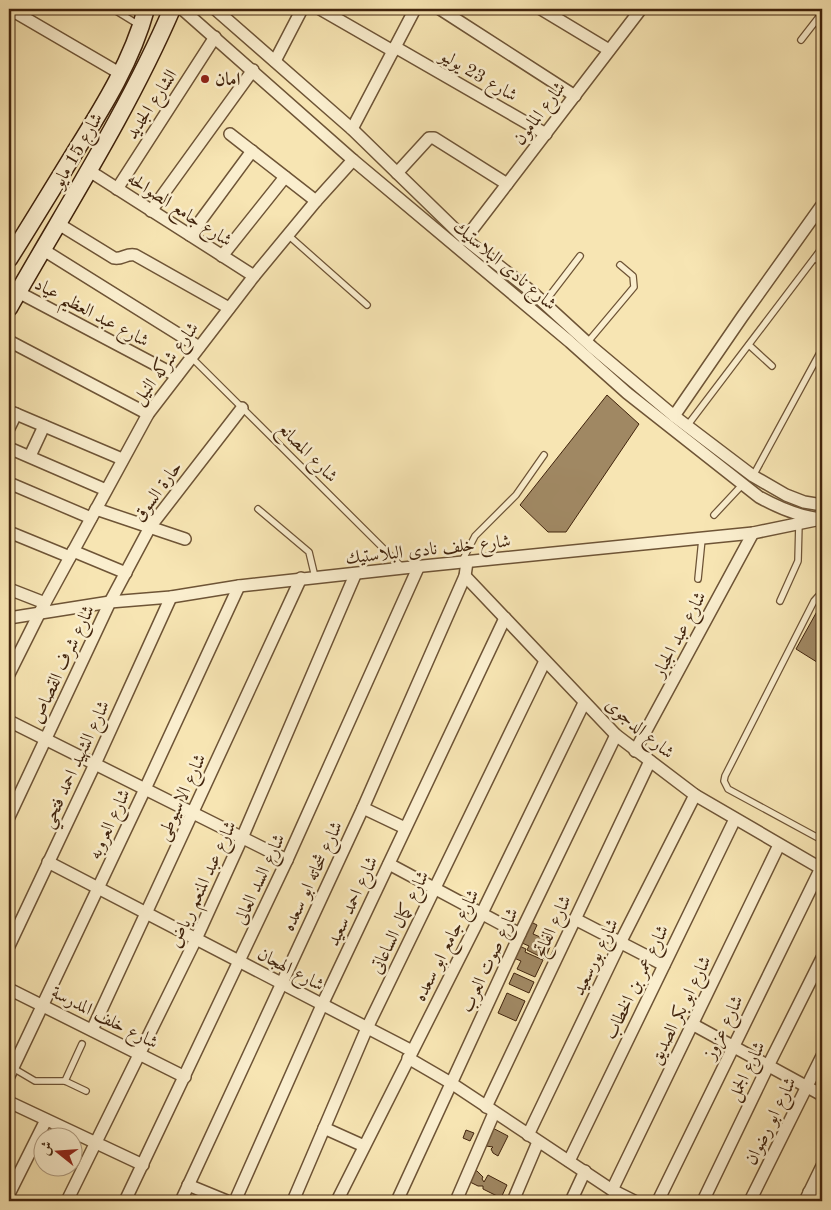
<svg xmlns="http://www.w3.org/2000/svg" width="831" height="1210" font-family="'Old Standard TT',Amiri,serif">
  <rect width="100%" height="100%" fill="#f7e5b3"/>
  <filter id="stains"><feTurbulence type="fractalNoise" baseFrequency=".004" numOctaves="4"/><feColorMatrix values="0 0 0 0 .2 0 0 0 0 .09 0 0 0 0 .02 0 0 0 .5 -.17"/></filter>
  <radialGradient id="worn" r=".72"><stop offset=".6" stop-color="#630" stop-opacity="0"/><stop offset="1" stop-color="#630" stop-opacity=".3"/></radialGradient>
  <g fill="#a08863" stroke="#41240d">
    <polygon points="607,395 639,424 566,532 548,532 520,505"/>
    <polygon points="820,606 822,607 822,654 820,664 796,649"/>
    <polygon points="525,919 537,925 533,934 552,942 545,959 527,950 529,946 515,940"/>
    <polygon points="513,943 526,949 525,952 543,960 535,977 517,969 521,961 507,955"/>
    <polygon points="514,973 534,982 529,993 509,984"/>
    <polygon points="507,993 525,1001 516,1021 498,1013"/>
    <polygon points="487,1125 508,1136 498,1156 493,1153 491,1149 493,1147 486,1146 485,1149 477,1146"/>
    <polygon points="466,1130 474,1133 470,1141 463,1138"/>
    <polygon points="468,1167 477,1171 483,1177 482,1179 484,1182 488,1175 507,1185 501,1198 483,1189 483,1186 478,1186 462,1178"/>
  </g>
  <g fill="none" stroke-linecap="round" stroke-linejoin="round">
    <g stroke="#6e5436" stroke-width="8">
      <g id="lane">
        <polyline points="113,9 139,25"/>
        <polyline points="801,40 822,13"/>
        <polyline points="288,235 367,305"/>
        <polyline points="815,258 822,264"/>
        <polyline points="544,303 580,256"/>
        <polyline points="587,343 634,287 633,276 620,265"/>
        <polyline points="749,345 772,366"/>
        <polyline points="191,357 402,567"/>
        <polyline points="687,426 822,248"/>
        <polyline points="753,476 822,349"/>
        <polyline points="258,509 309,552 315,577"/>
        <polyline points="714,515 743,484"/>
        <polyline points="461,563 475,536 516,495 544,455"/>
        <polyline points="698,579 702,539"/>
        <polyline points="822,592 814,601 725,776 724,781 728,789 822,840"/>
        <polyline points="780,601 798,561 799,523"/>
        <polyline points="13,1068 35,1081 65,1081 86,1091"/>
        <polyline points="65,1081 82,1044"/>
      </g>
    </g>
    <g stroke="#6e5436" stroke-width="14">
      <g id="street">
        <path d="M182,9l171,151 217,182 57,51 132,104c20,11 40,20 63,22"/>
        <polyline points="215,9 352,129 465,239 532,292 592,347 674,416 753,476 786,495 804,502 822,505"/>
        <polyline points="320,9 393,51"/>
        <polyline points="440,9 575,96"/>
        <polyline points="541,9 609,50"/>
        <polyline points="13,11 121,74"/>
        <polyline points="395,47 546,134"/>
        <polyline points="275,61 302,9"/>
        <polyline points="352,129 415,9"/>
        <polyline points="230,134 316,201"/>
        <polyline points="88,170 254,276"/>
        <polyline points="397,173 429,138 434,138 507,184"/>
        <polyline points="117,189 215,37"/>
        <polyline points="151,211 253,70"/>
        <path d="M57,223l57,35c8,2 12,-5 21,-3l94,53"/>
        <polyline points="190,235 252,151"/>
        <polyline points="465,239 641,9"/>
        <polyline points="42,249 199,347"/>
        <polyline points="222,256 285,177"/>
        <polyline points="18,292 177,376"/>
        <polyline points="9,341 148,414"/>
        <polyline points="9,411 122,459"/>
        <polyline points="674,416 742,317 822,205"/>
        <polyline points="9,428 16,414"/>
        <polyline points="9,448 106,490"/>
        <polyline points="30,456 44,426"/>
        <polyline points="9,483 91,518"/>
        <polyline points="96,509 185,539"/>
        <polyline points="9,532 70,557"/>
        <polyline points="73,551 126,573"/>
        <polyline points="465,576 616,735 695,795 822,869"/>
        <polyline points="9,589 45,603"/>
        <polyline points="9,618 110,602 171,597 239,586 403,568 753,533 816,520"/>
        <polyline points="9,674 40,612 148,414 254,276 316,201 353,160"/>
        <polyline points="9,721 287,860"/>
        <polyline points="635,751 753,533"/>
        <polyline points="363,808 405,828"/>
        <polyline points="9,817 110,602 150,527 242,408"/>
        <polyline points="48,862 412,1051"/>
        <polyline points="389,864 520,934"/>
        <polyline points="575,919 664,965"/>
        <polyline points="9,946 95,764 171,597"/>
        <polyline points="9,989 185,1077"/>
        <polyline points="692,1024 822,1095"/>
        <polyline points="92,1030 301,578"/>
        <polyline points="408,1058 451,1083 612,1190 634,1201"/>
        <polyline points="9,1076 145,789 239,586"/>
        <polyline points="9,1102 143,1165"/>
        <polyline points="486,1107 650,761"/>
        <polyline points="324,1128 364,1146"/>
        <polyline points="528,1135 620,943 695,795"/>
        <polyline points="569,1161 735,819"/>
        <polyline points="188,1185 227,1201"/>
        <polyline points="612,1190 779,845"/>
        <polyline points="809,1192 822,1200"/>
        <polyline points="9,1194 46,1120"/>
        <polyline points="67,1201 196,939 242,838 355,575"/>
        <polyline points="125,1201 287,860 418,568"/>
        <polyline points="181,1201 363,808 465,576 467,562"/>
        <polyline points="235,1201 322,1005 505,618"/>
        <polyline points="293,1201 367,1028 545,661"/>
        <polyline points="337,1201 482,913 584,703"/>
        <polyline points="397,1201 520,934 616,735"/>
        <polyline points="456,1201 494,1113"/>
        <polyline points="513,1201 538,1142"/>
        <polyline points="571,1201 585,1171"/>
        <polyline points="658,1201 821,868"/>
        <polyline points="703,1201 768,1066 822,958"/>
        <polyline points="750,1201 822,1056"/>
        <polyline points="805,1201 822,1166"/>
      </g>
    </g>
    <g stroke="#41240d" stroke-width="19">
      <g id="secondary">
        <path d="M9,259c22,-35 44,-71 66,-107 28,-45 57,-91 71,-143"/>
        <path d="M9,308c56,-99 118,-195 163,-299"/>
      </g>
    </g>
    <use href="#lane" stroke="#faeece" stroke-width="5.5"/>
    <use href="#street" stroke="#faeece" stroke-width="11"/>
    <use href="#secondary" stroke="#faeece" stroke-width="16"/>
  </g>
  <circle fill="#8f2418" stroke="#faeece" stroke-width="2" cx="205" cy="79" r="5"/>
  <g text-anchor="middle" stroke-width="5" stroke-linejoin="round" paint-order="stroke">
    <g font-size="18" fill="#41240d" stroke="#faeece">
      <text transform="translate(479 75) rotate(30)" y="6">شارع 23 يوليو</text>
      <text transform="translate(151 104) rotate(-57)" y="6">الشارع الجديد</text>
      <text transform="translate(539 113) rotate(-53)" y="6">شارع المامون</text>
      <text transform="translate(77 150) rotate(-60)" y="6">شارع 15 مايو</text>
      <text transform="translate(180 209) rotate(33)" y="6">شارع جامع الصوالحه</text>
      <text transform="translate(505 265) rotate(40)" y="6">شارع نادى البلاستيك</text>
      <text transform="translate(92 312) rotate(28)" y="6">شارع عبد العظيم عياد</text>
      <text transform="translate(165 363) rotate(-53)" y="6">شارع شركه النيل</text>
      <text transform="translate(308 452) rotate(45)" y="6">شارع المصانع</text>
      <text transform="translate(157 491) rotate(-54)" y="6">حارة السوق</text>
      <text transform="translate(428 549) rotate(-6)" y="6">شارع خلف نادى البلاستيك</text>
      <text transform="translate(679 634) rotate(-62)" y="6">شارع عبد الجبار</text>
      <text transform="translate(62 664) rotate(-65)" y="6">شارع شرف القصاص</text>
      <text transform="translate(640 728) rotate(40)" y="6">شارع الدجوى</text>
      <text transform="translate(75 764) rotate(-65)" y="6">شارع الشهيد احمد فتحي</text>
      <text transform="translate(181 797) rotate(-65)" y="6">شارع الاسيوطى</text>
      <text transform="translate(109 824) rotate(-65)" y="6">شارع العروبه</text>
      <text transform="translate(312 876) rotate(-65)" y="6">شارع شحاته ابو سعده</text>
      <text transform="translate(259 879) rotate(-65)" y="6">شارع السد العالى</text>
      <text transform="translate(202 884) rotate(-65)" y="6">شارع عبد المنعم رياض</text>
      <text transform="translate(352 901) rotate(-65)" y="6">شارع احمد سعيد</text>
      <text transform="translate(399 922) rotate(-64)" y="6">شارع كمال الساعاتى</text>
      <text transform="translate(552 926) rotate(-65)" y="6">شارع الفاتح</text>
      <text transform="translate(446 945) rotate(-63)" y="6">شارع جامع ابو سعده</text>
      <text transform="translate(595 957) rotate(-64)" y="6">شارع بورسعيد</text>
      <text transform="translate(489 960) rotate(-65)" y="6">شارع صوت العرب</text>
      <text transform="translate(291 969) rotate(28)" y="6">شارع الهجان</text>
      <text transform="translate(636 982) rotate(-64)" y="6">شارع عمر بن الخطاب</text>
      <text transform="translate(680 1010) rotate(-64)" y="6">شارع ابو بكر الصديق</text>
      <text transform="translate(105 1017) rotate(27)" y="6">شارع خلف المدرسة</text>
      <text transform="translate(723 1027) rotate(-64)" y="6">شارع عزوز</text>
      <text transform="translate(746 1071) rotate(-64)" y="6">شارع الجمل</text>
      <text transform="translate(770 1121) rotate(-64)" y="6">شارع ابو رضوان</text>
    </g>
    <g font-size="18" font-weight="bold" fill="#41240d" stroke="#faeece" text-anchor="start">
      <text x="215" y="85">امان</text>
    </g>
  </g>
  <rect width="831" height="1210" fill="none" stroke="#f7e5b3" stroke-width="30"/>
  <rect x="10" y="10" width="811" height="1190" fill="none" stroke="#41240d" stroke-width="2.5"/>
  <rect x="15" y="15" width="801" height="1180" fill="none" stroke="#41240d"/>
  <g transform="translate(58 1152) rotate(287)"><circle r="24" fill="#faeece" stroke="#b09d81"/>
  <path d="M0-4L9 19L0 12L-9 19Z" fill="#8f2418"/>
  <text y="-8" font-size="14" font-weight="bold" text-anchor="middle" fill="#41240d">ش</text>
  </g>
  <rect width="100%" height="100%" filter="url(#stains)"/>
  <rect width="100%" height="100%" fill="url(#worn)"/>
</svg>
